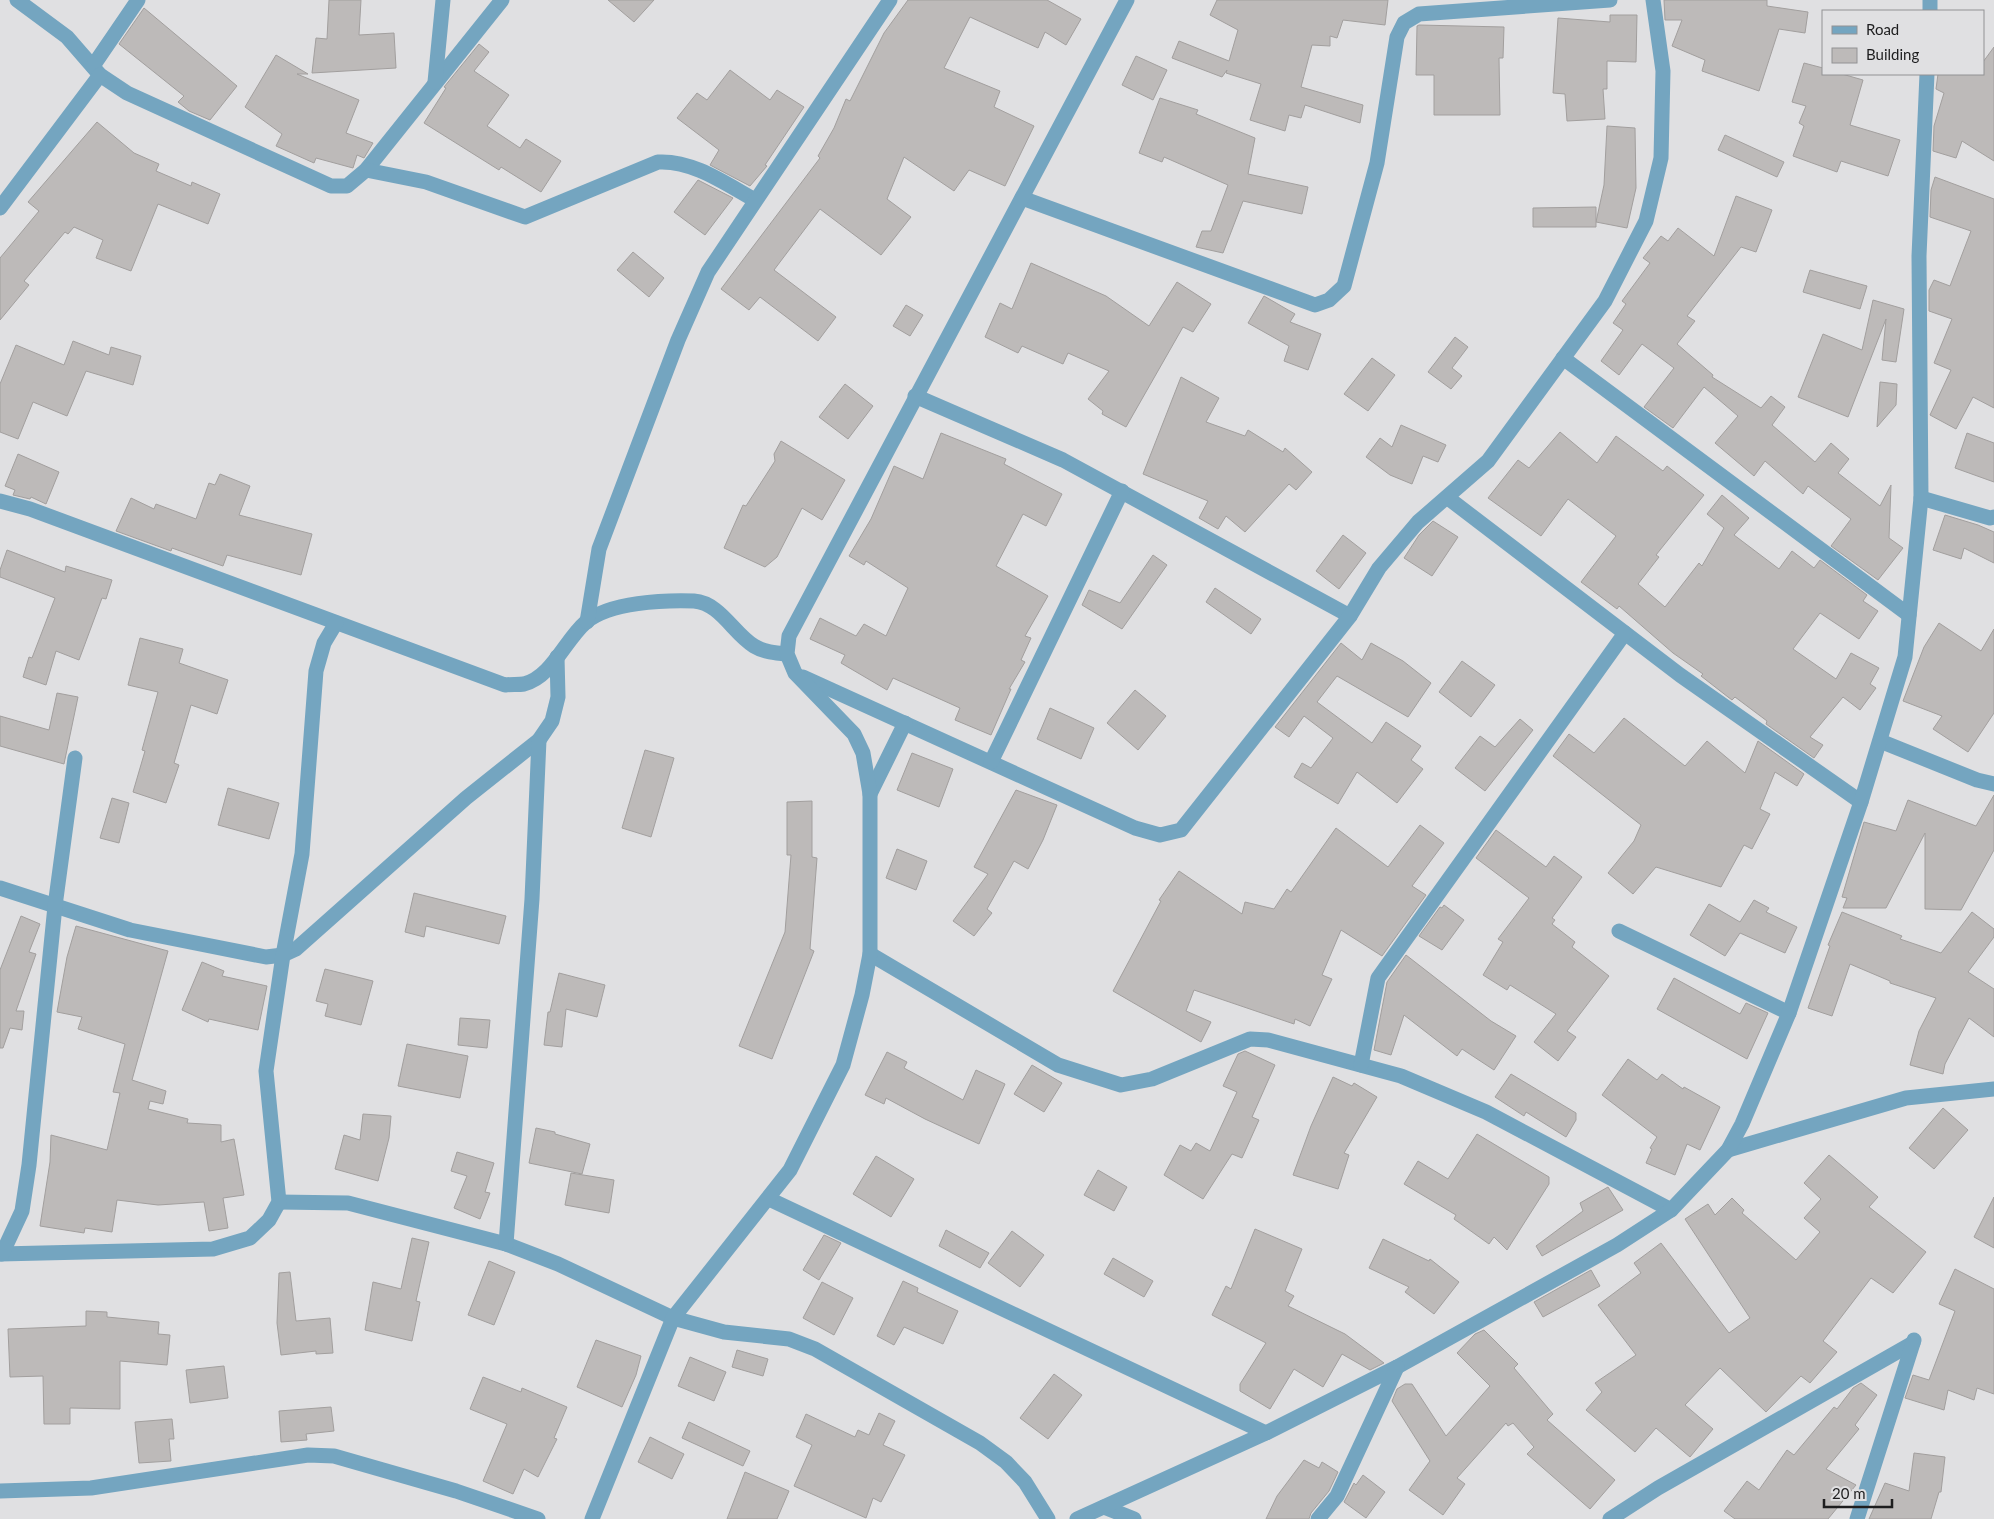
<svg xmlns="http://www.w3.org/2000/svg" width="1994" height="1519" font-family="Lato,sans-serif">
  <rect width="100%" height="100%" fill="#e0e0e2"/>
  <g fill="#bdbab9" stroke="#a29f9e">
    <polygon points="329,0 361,0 359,35 394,33 396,68 312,73 316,38 327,39"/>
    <polygon points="608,0 654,0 634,22"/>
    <polygon points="908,0 1047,0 1081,19 1066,45 1045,32 1038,48 970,17 944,68 1000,91 994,107 1034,126 1005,186 969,170 954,191 904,157 887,199 911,217 881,255 820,209 774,270 836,317 818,341 760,297 749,310 721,289 820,158 818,156 834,128 846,99 850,101 884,33"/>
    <polygon points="1217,0 1388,0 1385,25 1343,20 1337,38 1330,36 1330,46 1312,45 1301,87 1363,105 1360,123 1305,105 1301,118 1289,115 1285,131 1250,120 1261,84 1226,73 1227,70 1222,77 1172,58 1179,41 1229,61 1238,30 1210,15"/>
    <polygon points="1664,0 1767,0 1767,6 1808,12 1805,33 1779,29 1759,91 1702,71 1705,60 1672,46 1682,20 1665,20"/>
    <polygon points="144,8 237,86 210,120 189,111 178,102 184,96 119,44"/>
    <polygon points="1610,15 1637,15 1636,62 1607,61 1607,89 1603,89 1605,119 1567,121 1565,94 1553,93 1558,18 1610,22"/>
    <polygon points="1419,25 1504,27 1503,58 1499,58 1500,115 1434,115 1434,75 1416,75 1417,26"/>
    <polygon points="479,44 489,52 474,71 509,95 487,126 520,148 526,139 561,161 541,192 501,167 499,170 424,123 446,88 444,87"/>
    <polygon points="1994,47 1994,161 1962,141 1956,158 1933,151 1934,126 1944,93 1936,89 1938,74 1983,74 1983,62"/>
    <polygon points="276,55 308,74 297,74 359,100 346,133 373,143 364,158 357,155 353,168 316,158 314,163 276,146 282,134 245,107"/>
    <polygon points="1136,56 1167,70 1153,100 1122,85"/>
    <polygon points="1804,63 1823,68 1823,74 1842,74 1863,80 1850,125 1900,140 1888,176 1841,161 1837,172 1793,156 1804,126 1799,123 1806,106 1792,102"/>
    <polygon points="730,70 770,100 777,90 804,107 765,165 767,166 750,186 710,165 719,150 677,118 697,93 707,100"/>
    <polygon points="1160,98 1198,110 1196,114 1255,138 1248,174 1308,187 1302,214 1243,201 1223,253 1196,247 1202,231 1211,231 1228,185 1164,157 1162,162 1139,153"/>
    <polygon points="97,122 134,153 159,164 156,171 191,186 192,182 220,194 208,224 158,204 131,271 96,258 103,240 74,227 68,234 65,232 24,281 29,285 0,320 0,258 39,211 28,202"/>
    <polygon points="1607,126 1635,128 1636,188 1627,228 1596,222 1604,185"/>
    <polygon points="1725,135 1784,162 1777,177 1718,150"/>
    <polygon points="1935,177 1994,199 1994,408 1973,397 1956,429 1930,415 1951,370 1934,363 1952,319 1929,311 1929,290 1934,280 1950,286 1971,231 1930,217 1931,190"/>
    <polygon points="698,180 733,198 705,235 674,212"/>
    <polygon points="1736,196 1772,210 1756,252 1741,247 1687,316 1695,321 1677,344 1713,375 1712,377 1761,408 1771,396 1785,407 1772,425 1815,462 1831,443 1849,459 1838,473 1880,506 1891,485 1889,538 1903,548 1878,580 1831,546 1851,519 1808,486 1803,494 1765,461 1754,476 1715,443 1738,416 1704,387 1673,428 1644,407 1674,368 1642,344 1619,375 1601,361 1623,330 1613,323 1626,304 1622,301 1650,263 1643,258 1661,236 1668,241 1678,228 1714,256"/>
    <polygon points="1596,207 1596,227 1533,227 1533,208"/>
    <polygon points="633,252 664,278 649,297 617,270"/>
    <polygon points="1031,263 1106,296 1149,326 1177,282 1211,304 1193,332 1183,327 1126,427 1102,414 1103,411 1088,399 1109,371 1068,353 1063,364 1022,346 1018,353 985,337 1000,303 1012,309"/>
    <polygon points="1810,270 1867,286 1860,309 1803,292"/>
    <polygon points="1264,296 1295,314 1290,322 1321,334 1308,370 1284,361 1289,346 1248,323"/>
    <polygon points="1873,300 1904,309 1896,362 1882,360 1886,319 1848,417 1798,397 1823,334 1862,350"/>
    <polygon points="906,305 923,315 910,336 893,326"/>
    <polygon points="1455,337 1468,347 1452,368 1462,376 1451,389 1428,372"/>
    <polygon points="73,341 109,355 111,347 141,356 133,385 86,371 67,416 33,402 18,439 0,432 0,384 16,345 64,365"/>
    <polygon points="1372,358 1395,375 1368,411 1344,394"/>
    <polygon points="1181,377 1219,398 1206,422 1245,436 1248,430 1283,452 1285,448 1312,472 1296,490 1289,484 1245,532 1226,516 1218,529 1199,518 1208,501 1143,474"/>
    <polygon points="1880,382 1897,384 1896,405 1877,427"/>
    <polygon points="845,384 873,406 848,439 819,417"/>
    <polygon points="1401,425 1446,445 1438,462 1423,456 1412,484 1390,475 1366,457 1380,438 1392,447"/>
    <polygon points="1560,432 1597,463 1616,436 1663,471 1667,466 1704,495 1656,555 1659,557 1638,584 1665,607 1699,563 1702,566 1724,528 1707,514 1722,495 1749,518 1734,535 1779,569 1792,551 1814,568 1820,560 1867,595 1863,601 1878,611 1859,639 1820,613 1793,649 1836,679 1851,653 1879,668 1870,684 1876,688 1860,710 1843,697 1810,737 1823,745 1814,758 1766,724 1767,721 1735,697 1732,700 1728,697 1701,676 1703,674 1673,653 1619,606 1617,609 1581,582 1616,536 1568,499 1541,536 1488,498 1518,460 1529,468"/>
    <polygon points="941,433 1006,459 1004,464 1062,494 1046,526 1023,514 996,566 1048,596 1025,636 1031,638 1021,660 1025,662 1009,689 1011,689 991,735 955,720 960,708 893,678 887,690 841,663 845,655 810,639 820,618 856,636 864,624 886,636 908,588 866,561 864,565 849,556 871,519 894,466 923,479"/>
    <polygon points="1967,433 1994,443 1994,482 1955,468"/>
    <polygon points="781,441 845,480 822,520 802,508 777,557 765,567 724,548 743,505 746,506 775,461 774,454"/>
    <polygon points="18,454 59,472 46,504 31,497 30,499 13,495 15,490 5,486"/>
    <polygon points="220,474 250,486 239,515 312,534 301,575 227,555 223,566 172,548 171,551 116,531 131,498 154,509 156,504 196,519 209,483 215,485"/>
    <polygon points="1945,515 1978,525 1994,532 1994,563 1964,548 1961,559 1933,550"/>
    <polygon points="1433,521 1458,537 1432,576 1404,558 1419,535"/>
    <polygon points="1343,535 1366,553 1339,589 1316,571"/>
    <polygon points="7,550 65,572 66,566 112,580 106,599 102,598 79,660 56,651 46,685 23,677 29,657 32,658 55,598 0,577 0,570"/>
    <polygon points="1153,555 1167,565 1122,629 1082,605 1089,590 1120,603"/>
    <polygon points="1215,588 1261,619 1251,634 1206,602"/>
    <polygon points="1939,623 1981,651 1994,629 1994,713 1968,752 1933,729 1942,716 1903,701 1924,647"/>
    <polygon points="140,638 183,649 179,663 228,680 217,714 191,705 174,763 179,765 166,803 133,792 145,751 142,750 158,692 128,685"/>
    <polygon points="1341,643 1362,660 1371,643 1403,661 1431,683 1408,717 1337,676 1317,702 1372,743 1386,722 1421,746 1411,760 1423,769 1397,803 1357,772 1338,804 1294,777 1302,763 1311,768 1333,738 1304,716 1289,737 1275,727"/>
    <polygon points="1462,661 1495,685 1471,717 1439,692"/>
    <polygon points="1135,690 1166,716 1138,750 1107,723"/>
    <polygon points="57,693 78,697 64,764 0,746 0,716 49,730"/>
    <polygon points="1050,708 1094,728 1081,759 1037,739"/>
    <polygon points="1624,718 1685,766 1707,741 1745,773 1758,741 1804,774 1797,786 1775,772 1760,809 1770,814 1752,849 1744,845 1721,887 1656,867 1633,894 1608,873 1634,841 1641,825 1553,756 1569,734 1594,753"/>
    <polygon points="1520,719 1533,730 1485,791 1455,768 1480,736 1495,747"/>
    <polygon points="645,750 674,758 651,837 622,828"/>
    <polygon points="912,753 953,769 939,807 897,790"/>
    <polygon points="228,788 279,803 269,839 218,825"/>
    <polygon points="1016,790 1057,805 1043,840 1028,869 1014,861 987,909 992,913 974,936 953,921 988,874 974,867"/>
    <polygon points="1994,795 1994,850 1961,910 1925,909 1925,833 1886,908 1843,908 1847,898 1842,897 1864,822 1896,831 1908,800 1976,826"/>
    <polygon points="112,798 129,803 119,843 100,838"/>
    <polygon points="812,801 812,857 817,858 810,949 814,951 772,1059 739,1046 785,932 791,855 787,855 787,802"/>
    <polygon points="1420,825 1444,843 1412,886 1426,895 1382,956 1341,930 1322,975 1332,979 1310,1026 1295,1019 1294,1024 1194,990 1186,1011 1211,1022 1201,1042 1113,991 1161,901 1159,900 1179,871 1242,914 1245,902 1274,909 1287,889 1291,892 1336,828 1388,867"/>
    <polygon points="1496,830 1546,867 1554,856 1582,877 1552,918 1555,920 1552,924 1575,942 1572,947 1609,976 1567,1031 1576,1037 1558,1061 1534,1042 1556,1014 1510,985 1507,990 1483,975 1503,942 1498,939 1529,898 1476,858"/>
    <polygon points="897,849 927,861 916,890 886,878"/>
    <polygon points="414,893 506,916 499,944 426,926 424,937 405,932"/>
    <polygon points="1754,900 1769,908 1766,912 1797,927 1785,953 1740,933 1725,956 1690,935 1709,904 1740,922"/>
    <polygon points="1444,905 1464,920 1442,950 1419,936 1440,907 1442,908"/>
    <polygon points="1842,912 1902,936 1900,939 1941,953 1972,912 1994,929 1994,937 1968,972 1994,989 1994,1037 1969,1018 1945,1064 1943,1074 1910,1065 1919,1031 1936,998 1890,983 1890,981 1850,964 1832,1016 1808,1008 1830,946 1828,945"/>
    <polygon points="21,916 40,924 29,952 36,954 16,1011 24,1011 22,1030 10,1028 3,1048 0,1048 0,970"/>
    <polygon points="76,926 168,951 132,1080 166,1091 163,1104 150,1101 148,1109 188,1119 187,1123 221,1125 221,1142 234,1139 244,1195 223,1198 228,1228 209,1231 204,1202 158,1205 117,1200 112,1232 85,1228 84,1233 40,1226 50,1162 51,1135 107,1150 120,1093 113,1092 125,1044 78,1029 82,1017 57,1012 67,957"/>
    <polygon points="1406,955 1491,1021 1516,1036 1494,1070 1462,1049 1457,1056 1404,1015 1391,1055 1374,1050 1387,982"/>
    <polygon points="202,962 224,971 222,976 267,986 258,1030 209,1019 208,1022 182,1010"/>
    <polygon points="325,969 373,981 361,1025 325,1016 328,1004 316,1001"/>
    <polygon points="559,973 605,985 597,1017 566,1009 562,1047 544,1045 548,1012 550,1012"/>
    <polygon points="1674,978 1740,1014 1746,1003 1768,1013 1747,1059 1657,1009"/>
    <polygon points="460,1018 490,1020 487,1048 458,1045"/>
    <polygon points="407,1044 468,1056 460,1098 398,1086"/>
    <polygon points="1245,1051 1275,1065 1252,1117 1259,1120 1242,1158 1232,1154 1203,1199 1164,1175 1180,1145 1191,1151 1196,1143 1210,1151 1237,1092 1223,1086 1238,1054"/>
    <polygon points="887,1052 907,1062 904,1068 963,1100 976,1070 1005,1084 979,1144 925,1119 886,1098 884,1104 865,1095"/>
    <polygon points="1628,1059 1657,1080 1662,1074 1683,1089 1684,1087 1720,1107 1700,1150 1687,1144 1675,1175 1646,1163 1652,1149 1650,1148 1657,1137 1602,1095"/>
    <polygon points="1032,1065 1062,1083 1044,1112 1014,1094"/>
    <polygon points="1511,1074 1576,1113 1576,1120 1566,1137 1526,1112 1524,1116 1495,1097"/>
    <polygon points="1333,1077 1352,1086 1354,1083 1377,1097 1344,1153 1349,1155 1338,1189 1293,1175 1311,1126"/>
    <polygon points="1943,1108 1968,1130 1934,1169 1909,1148"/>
    <polygon points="363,1114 391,1116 389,1138 378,1181 335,1169 344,1135 360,1140"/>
    <polygon points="536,1128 555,1132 555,1134 590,1144 582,1174 529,1163"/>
    <polygon points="1477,1134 1549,1177 1549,1184 1507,1250 1494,1237 1489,1244 1454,1219 1456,1215 1404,1184 1418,1161 1448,1179"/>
    <polygon points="457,1152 494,1163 485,1192 490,1193 480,1219 454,1208 467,1176 451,1171"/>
    <polygon points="1829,1155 1878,1197 1869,1207 1926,1252 1893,1293 1871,1278 1823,1341 1837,1352 1810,1383 1801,1376 1766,1412 1720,1368 1685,1405 1713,1429 1690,1457 1656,1428 1635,1452 1586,1410 1602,1392 1595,1383 1636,1355 1598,1305 1641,1273 1634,1263 1661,1243 1729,1333 1750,1318 1685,1219 1708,1204 1715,1215 1732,1198 1744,1210 1742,1213 1796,1260 1820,1232 1804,1218 1821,1199 1804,1183"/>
    <polygon points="876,1156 914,1179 891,1217 853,1194"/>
    <polygon points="1098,1170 1127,1187 1114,1211 1084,1195"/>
    <polygon points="571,1173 614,1180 609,1213 565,1205"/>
    <polygon points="1608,1187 1623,1210 1542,1256 1536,1246 1583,1211 1580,1203"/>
    <polygon points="1994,1197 1994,1248 1974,1237"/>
    <polygon points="1255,1229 1302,1249 1285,1291 1294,1296 1288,1306 1345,1334 1384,1363 1370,1370 1342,1354 1323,1387 1294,1369 1270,1409 1240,1391 1240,1384 1266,1343 1212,1315 1226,1286 1231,1289"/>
    <polygon points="946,1230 989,1253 980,1268 939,1246"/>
    <polygon points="1012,1231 1044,1255 1020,1287 988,1263"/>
    <polygon points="824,1235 841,1243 819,1280 803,1270"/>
    <polygon points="412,1238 429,1242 416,1301 420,1302 412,1341 365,1330 373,1282 401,1289"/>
    <polygon points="1383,1239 1429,1261 1430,1259 1459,1282 1434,1314 1405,1292 1409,1287 1369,1268"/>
    <polygon points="1113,1258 1153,1281 1144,1297 1104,1274"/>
    <polygon points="489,1261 515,1272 494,1325 468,1315"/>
    <polygon points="1955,1269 1994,1289 1994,1394 1977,1388 1974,1400 1948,1390 1944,1410 1905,1398 1913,1375 1929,1380 1955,1311 1939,1304"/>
    <polygon points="1591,1270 1600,1286 1543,1317 1534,1302"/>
    <polygon points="290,1272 296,1321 330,1318 333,1353 316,1354 316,1351 281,1355 277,1323 279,1273"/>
    <polygon points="903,1281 918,1288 917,1292 958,1311 943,1344 904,1327 894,1345 877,1336"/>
    <polygon points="822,1282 853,1298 834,1335 803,1318"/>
    <polygon points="86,1311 107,1312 107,1317 159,1322 158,1334 170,1335 167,1365 120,1361 120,1409 70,1408 70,1424 44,1424 43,1376 10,1377 8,1329 86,1326"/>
    <polygon points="1484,1330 1518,1364 1514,1368 1553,1414 1547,1420 1615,1480 1590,1509 1527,1454 1534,1447 1513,1423 1508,1426 1506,1423 1457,1478 1465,1484 1443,1515 1409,1490 1430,1461 1392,1401 1397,1389 1405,1384 1412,1384 1446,1436 1490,1386 1457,1353 1475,1334"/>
    <polygon points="596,1340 641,1356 636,1375 622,1407 577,1387"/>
    <polygon points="737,1350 768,1359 763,1376 732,1367"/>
    <polygon points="690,1357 726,1372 714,1401 678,1386"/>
    <polygon points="224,1366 228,1398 190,1403 186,1370"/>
    <polygon points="1054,1374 1082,1395 1048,1439 1020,1418"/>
    <polygon points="483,1377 521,1392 522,1388 567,1407 554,1438 557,1439 538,1477 524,1469 513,1494 483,1481 507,1424 470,1409"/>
    <polygon points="1861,1383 1877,1395 1855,1425 1859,1429 1826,1469 1856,1485 1828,1519 1735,1519 1724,1511 1747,1481 1759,1490 1787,1450 1794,1455 1834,1407 1837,1409 1853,1388"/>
    <polygon points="331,1407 334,1431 306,1434 307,1440 281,1442 279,1411"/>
    <polygon points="879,1413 895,1421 883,1445 905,1455 881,1502 873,1498 866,1518 794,1486 812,1445 796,1437 806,1414 855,1437 858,1430 869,1435"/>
    <polygon points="172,1419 174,1439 169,1439 171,1461 139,1463 135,1422"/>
    <polygon points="689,1422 750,1451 743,1466 682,1438"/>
    <polygon points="650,1437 684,1454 672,1479 638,1462"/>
    <polygon points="1914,1453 1945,1457 1941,1492 1939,1492 1931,1519 1869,1519 1885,1483 1909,1491"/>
    <polygon points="1304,1460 1319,1468 1322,1462 1338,1472 1329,1491 1311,1513 1309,1519 1266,1519 1277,1496"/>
    <polygon points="745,1472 789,1491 777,1519 727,1519"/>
    <polygon points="1363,1475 1385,1492 1366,1518 1344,1502 1354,1483 1356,1485"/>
  </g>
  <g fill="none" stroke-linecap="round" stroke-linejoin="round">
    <g stroke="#74a5c0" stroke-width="15">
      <polyline points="17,0 67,37 100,75 127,93 331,186 347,186 366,170 502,0"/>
      <polyline points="1930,11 1930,0"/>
      <polyline points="93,66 138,0"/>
      <polyline points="435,82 443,0"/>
      <path d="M366,170l60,12 99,35 133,-55c35,-2 68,22 97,38"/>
      <polyline points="1022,198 1315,305 1329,300 1344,286 1377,163 1397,37 1404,23 1419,14 1610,0"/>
      <polyline points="0,208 100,75"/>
      <polyline points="1563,358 1909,615"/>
      <polyline points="915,396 1063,460 1350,616"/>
      <polyline points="1448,498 1680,675 1861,802"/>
      <polyline points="1921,498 1990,518 1994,517"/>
      <path d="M0,501l30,8 475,176c6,-1 13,0 19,-1 28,-7 41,-44 62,-62 24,-20 78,-22 108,-21 26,2 39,32 60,45 10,6 21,7 33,8"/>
      <polyline points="587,622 599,549 678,340 708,272 890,0"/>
      <polyline points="803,677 1135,828 1160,835 1181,830 1350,616 1379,568 1418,522 1488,461 1605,301 1646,221 1661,158 1663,71 1653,0"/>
      <polyline points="1880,741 1977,780 1994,784"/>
      <polyline points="991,762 1122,491"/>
      <polyline points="870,794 905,723"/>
      <polyline points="0,888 130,930 266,957 283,955 296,949 466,798 539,740 552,721 558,697 557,657"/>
      <polyline points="1619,931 1789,1013"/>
      <polyline points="870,954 1058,1065 1121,1085 1152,1079 1250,1039 1268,1040 1401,1076 1486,1112 1671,1210"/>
      <polyline points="1361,1065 1378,978 1625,633"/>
      <polyline points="1728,1150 1906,1098 1994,1089"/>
      <polyline points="769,1199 1266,1433"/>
      <polyline points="279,1202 348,1203 506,1244 558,1264 673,1318 724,1332 789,1339 815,1349 980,1443 1006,1462 1025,1482 1048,1519"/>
      <polyline points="506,1244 532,899 539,740"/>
      <polyline points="0,1254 213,1249 250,1238 269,1220 279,1202 266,1071 283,955 302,854 316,671 324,643 336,623"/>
      <polyline points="2,1254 22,1211 29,1165 55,906 75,758"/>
      <polyline points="0,1491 91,1488 308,1455 334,1456 456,1491 538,1519"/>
      <polyline points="1104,1507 1134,1519"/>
      <polyline points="592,1519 673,1318 790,1170 843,1065 862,995 870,954 870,794 863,753 854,734 795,673 787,654 789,636 1127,0"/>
      <polyline points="1077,1519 1266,1433 1397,1367 1617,1245 1671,1210 1728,1150 1742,1124 1789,1013 1861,802 1905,657 1921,498 1919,256 1927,74"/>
      <polyline points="1318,1519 1337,1496 1397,1367"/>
      <polyline points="1610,1519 1658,1488 1913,1343"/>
      <polyline points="1857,1519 1914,1340"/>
    </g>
  </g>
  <rect x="1822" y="10" width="162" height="65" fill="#e0e0e2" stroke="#929294"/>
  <rect x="1832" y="26" width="25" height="8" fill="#74a5c0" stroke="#929294"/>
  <text x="1866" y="35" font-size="15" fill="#1e1e1f">Road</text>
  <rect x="1832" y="48" width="25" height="15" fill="#bdbab9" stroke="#929294"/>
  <text x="1866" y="60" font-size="15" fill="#1e1e1f">Building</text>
  <path d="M1824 1499v8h68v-8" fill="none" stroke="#1e1e1f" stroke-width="2.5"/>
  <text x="1832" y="1499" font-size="15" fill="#1e1e1f" stroke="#e0e0e2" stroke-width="4" paint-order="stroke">20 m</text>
</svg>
